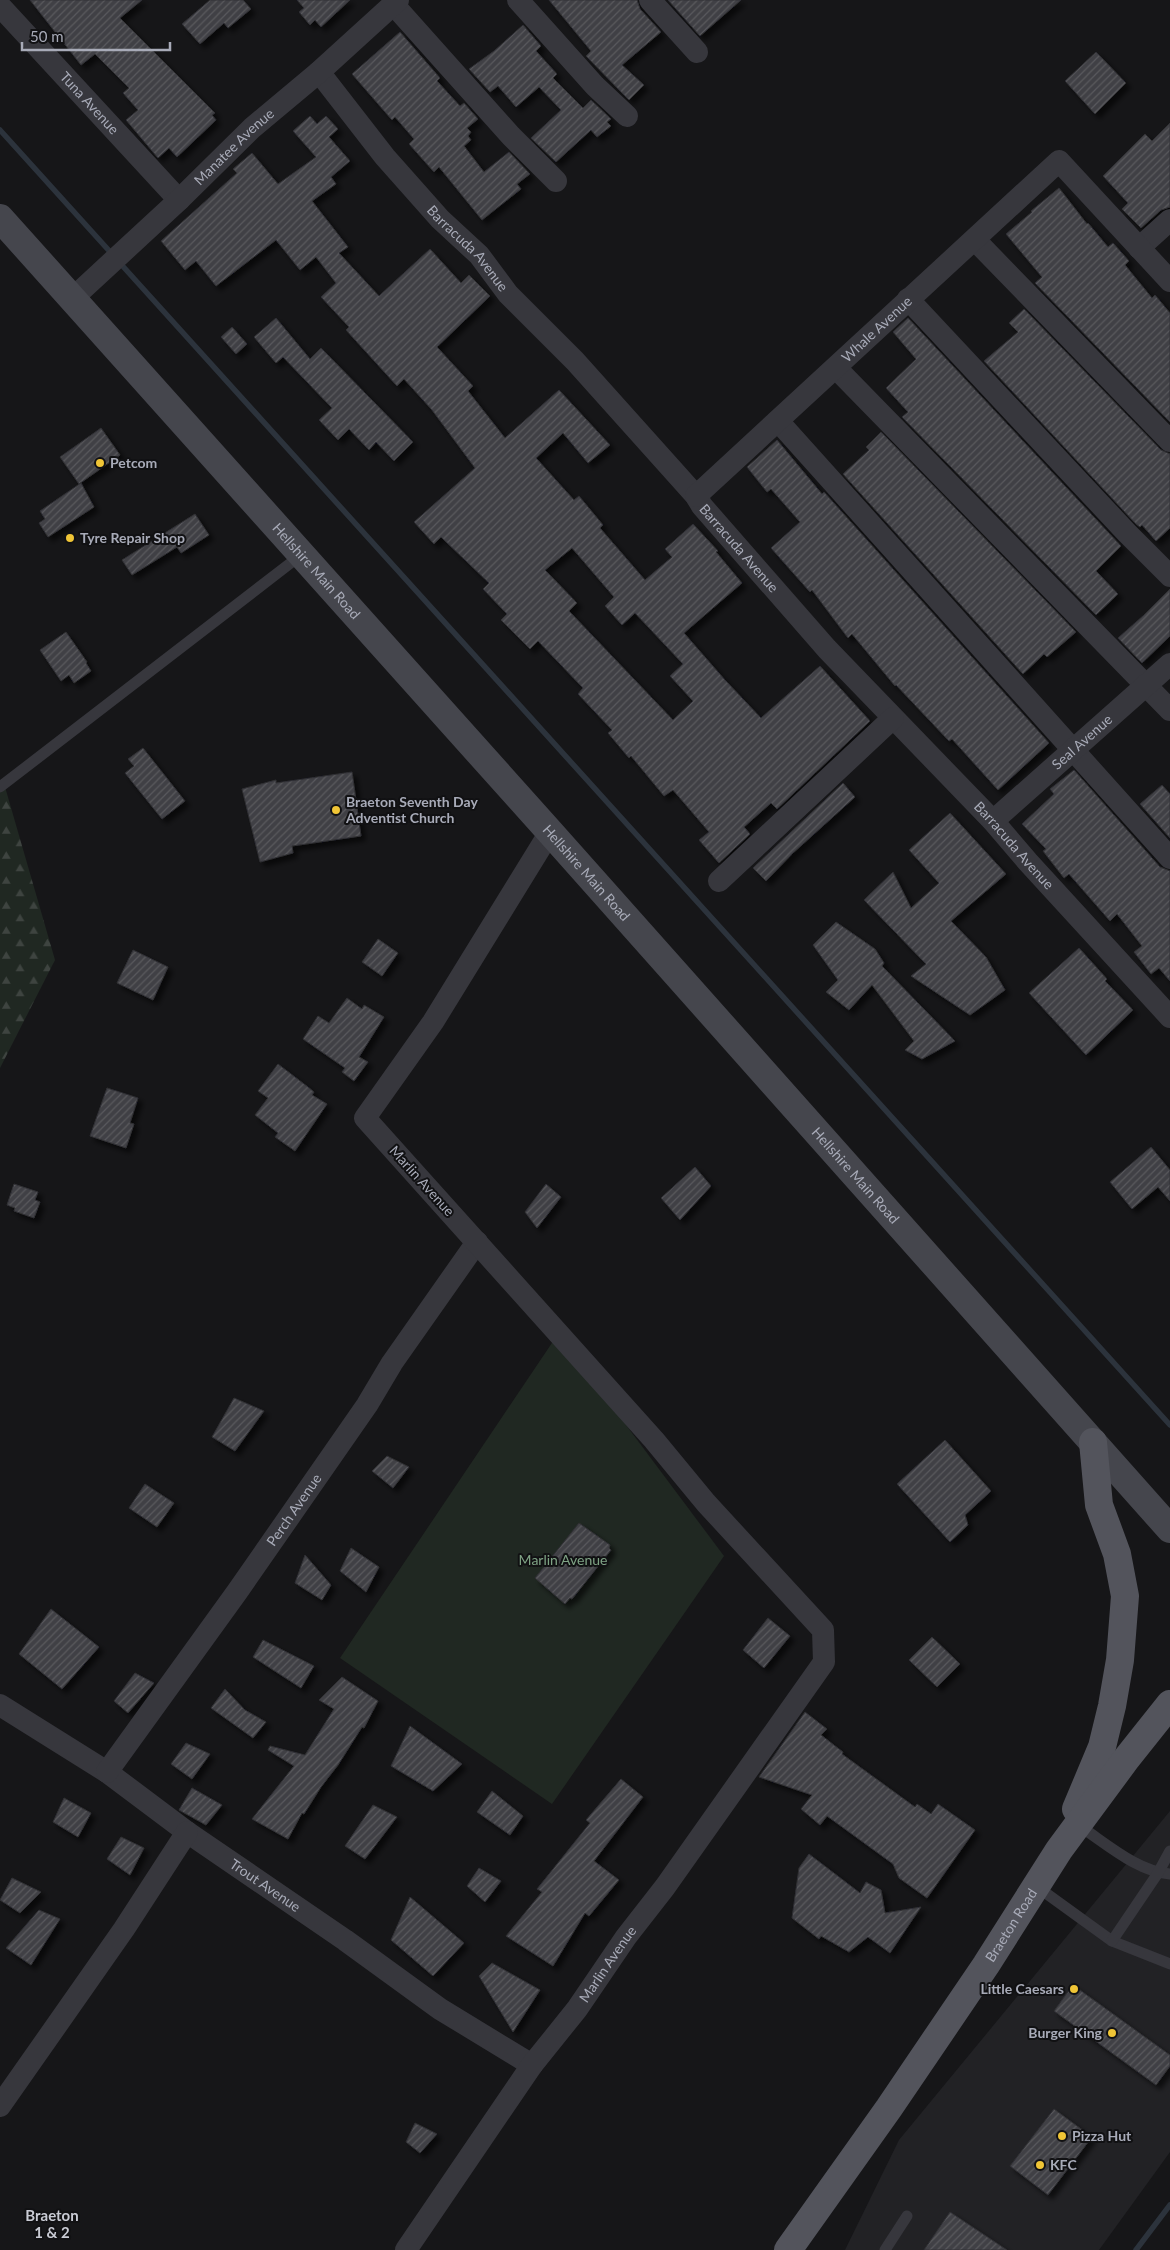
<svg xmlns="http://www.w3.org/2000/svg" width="1170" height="2250" font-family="Lato,sans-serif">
  <defs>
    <pattern id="forest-firs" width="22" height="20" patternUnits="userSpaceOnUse" patternTransform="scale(1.25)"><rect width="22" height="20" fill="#202822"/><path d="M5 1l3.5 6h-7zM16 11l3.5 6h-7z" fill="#3e4440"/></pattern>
    <pattern id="building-hatch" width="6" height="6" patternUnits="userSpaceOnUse" patternTransform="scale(1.25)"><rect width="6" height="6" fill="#404045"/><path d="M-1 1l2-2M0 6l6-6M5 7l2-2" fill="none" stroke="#59595e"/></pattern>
    <filter id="shadow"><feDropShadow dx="4.5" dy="4.5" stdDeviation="2.5" flood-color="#0009"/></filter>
  </defs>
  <rect width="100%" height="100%" fill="#161618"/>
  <polygon fill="#222225" points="1170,1811 1170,2152 1099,2250 845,2250 899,2140"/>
  <polygon fill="url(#forest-firs)" points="5,787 55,960 0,1068 0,791"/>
  <polygon fill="#202822" points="558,1334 724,1556 552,1804 340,1658"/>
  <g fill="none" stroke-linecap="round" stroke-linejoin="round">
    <g stroke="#2c333c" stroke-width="5.5">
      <polyline points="0,130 113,255"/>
      <polyline points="119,262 1170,1425"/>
      <polyline points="1136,2250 1170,2205"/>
    </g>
  </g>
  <g fill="url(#building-hatch)" stroke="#303034" fill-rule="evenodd" filter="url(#shadow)">
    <polygon points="30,0 142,0 120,18 215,113 212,115 216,120 177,157 169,148 158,158 126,120 138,110 123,93 129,88 95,54 81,65"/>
    <polygon points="210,0 243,0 251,9 228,28 224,23 200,44 182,24"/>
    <polygon points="297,0 350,0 321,27 315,20 310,25 299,12 304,8"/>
    <polygon points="549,0 637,0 640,9 661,32 622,65 644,85 629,100 586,56 591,51"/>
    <polygon points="668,0 741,0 700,36"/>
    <polygon points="523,25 541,46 536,51 557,74 553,78 583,108 591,100 611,119 607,122 611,126 597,137 591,130 556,162 531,138 561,110 539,87 516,107 498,86 490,92 469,69 494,51"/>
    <polygon points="400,32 440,78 437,81 460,106 464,103 478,119 467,128 471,132 468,136 471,140 464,146 484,172 509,152 530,174 517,184 521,189 482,220 439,167 434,172 409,144 414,139 395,117 392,120 352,74"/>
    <polygon points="1096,52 1126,83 1095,114 1065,81"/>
    <path d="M310,116l7,8 9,-8 12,13 -9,8 21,24 -19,16 5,7 -24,17 36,46 -9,6 40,43 51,-47 31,34 8,-8 21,21 -53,51 36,39 -5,5 37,47 54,-48 51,55 -22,18 -25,-30 -27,25 38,42 5,-4 24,29 -3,3 45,52 27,-23 -7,-8 28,-25 25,27 -2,1 26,31 -58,50 41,47 36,38 59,-52 50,55 -93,88 -6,-6 -27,24 6,7 -31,29 -20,-23 10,-8 -36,-42 -9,6 -33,-40 -2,2 -21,-25 4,-3 -34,-36 5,-6 -45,-47 -8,8 -29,-29 6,-6 -24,-25 6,-6 -48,-46 -7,7 -20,-22 61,-54 -43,-58 -28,-31 -7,7 -51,-56 3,-3 -28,-30 15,-14 -20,-26 -16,13 -24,-30 -60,46 -20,-25 -11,9 -24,-29 76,-68 -4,-4 19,-16 26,31 38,-27 -23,-26zM572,548l42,49 -9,9 17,19 13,-12 48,51 -13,12 23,25 -20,19 -104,-109 8,-8 -32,-33z"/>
    <polygon points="1170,123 1170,207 1161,210 1141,228 1122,209 1128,203 1103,176 1145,134 1152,141"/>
    <polygon points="1059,188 1087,224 1088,223 1108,247 1113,243 1129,261 1125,265 1152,298 1155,295 1170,313 1170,422 1035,283 1042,277 1006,234 1032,212 1031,211"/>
    <polygon points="1024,309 1161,450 1170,454 1170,528 1156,541 1142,525 1140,527 1136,524 984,361 1018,332 1009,323"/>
    <polygon points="276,318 310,359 321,348 413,442 394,461 376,442 369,450 349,429 338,440 319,420 332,408 283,357 276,363 254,337"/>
    <polygon points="908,318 1121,546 1096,571 1118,594 1096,615 902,417 908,412 886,388 916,359 893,332"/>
    <polygon points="232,327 247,344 236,354 221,337"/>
    <polygon points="101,428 120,455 79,484 60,457"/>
    <polygon points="881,432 1076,632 1047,657 1044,654 1023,674 843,474 869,450 866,447"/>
    <polygon points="777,440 822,494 824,492 1049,743 998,790 952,739 949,741 896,685 895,686 852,634 848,638 812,590 810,592 771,548 800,522 771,489 767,492 747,467"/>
    <polygon points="81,483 94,507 48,537 39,523 45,519 40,511"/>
    <polygon points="195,514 209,535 181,553 177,547 132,575 122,560"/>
    <polygon points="1170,589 1170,636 1142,663 1118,638 1144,615"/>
    <polygon points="66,632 87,662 86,663 91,671 74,683 69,675 61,681 40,650"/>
    <polygon points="143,748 185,801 162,819 125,773 134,766 128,759"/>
    <polygon points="1074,770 1160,867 1170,871 1170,981 1159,968 1151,974 1134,952 1142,946 1117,914 1110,921 1069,874 1064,878 1043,851 1046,849 1022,824 1054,794 1050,789"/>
    <polygon points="352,772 361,836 292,846 293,853 260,862 242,789 276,780 276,783"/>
    <polygon points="843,783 855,797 793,853 766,881 753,868"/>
    <polygon points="1162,785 1170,794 1170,838 1140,804"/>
    <polygon points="950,813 1006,874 951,921 986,957 1005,990 970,1015 911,976 926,964 864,900 893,872 911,908 939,883 909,850"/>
    <polygon points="836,922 875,949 884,963 882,966 955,1041 922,1059 905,1050 914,1041 872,985 849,1010 826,992 838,980 813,945"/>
    <polygon points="378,939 398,953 382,976 362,962"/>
    <polygon points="1079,948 1107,979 1105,981 1133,1010 1086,1055 1029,993"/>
    <polygon points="133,950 168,967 153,1000 117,983"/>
    <polygon points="347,998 362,1009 364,1005 384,1017 359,1057 368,1062 354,1081 342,1072 345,1068 303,1039 318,1016 329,1023"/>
    <polygon points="278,1064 308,1087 314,1092 312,1095 327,1104 295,1151 275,1137 278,1133 255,1115 268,1098 258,1091"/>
    <polygon points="107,1088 138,1098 130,1123 134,1124 126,1148 90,1136"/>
    <polygon points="1151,1147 1170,1170 1170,1201 1158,1187 1132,1209 1110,1182"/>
    <polygon points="695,1167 711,1186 680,1220 661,1198"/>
    <polygon points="14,1184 38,1192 35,1200 40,1202 34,1218 14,1211 15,1208 7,1205"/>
    <polygon points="546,1184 561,1197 537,1228 525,1212"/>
    <polygon points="234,1398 264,1411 235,1451 212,1437"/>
    <polygon points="945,1440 991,1491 965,1515 968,1525 950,1542 897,1484"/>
    <polygon points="387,1456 409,1467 393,1488 372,1471"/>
    <polygon points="145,1484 174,1503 157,1527 129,1508"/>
    <polygon points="579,1523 610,1545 609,1548 611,1550 572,1599 570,1598 565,1604 535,1578"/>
    <polygon points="351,1548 379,1567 366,1592 340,1571"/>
    <polygon points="305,1555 331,1585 322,1600 295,1583"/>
    <polygon points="51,1609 99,1647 62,1689 19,1654"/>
    <polygon points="768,1618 790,1636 764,1668 743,1650"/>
    <polygon points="932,1637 960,1664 937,1687 909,1660"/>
    <polygon points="263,1640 314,1666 301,1688 253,1657"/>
    <polygon points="135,1673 154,1683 128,1713 114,1701"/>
    <polygon points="342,1677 378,1701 364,1728 362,1727 338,1765 321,1787 304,1814 302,1813 288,1839 252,1819 294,1766 268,1750 270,1746 305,1755 334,1709 319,1700"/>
    <polygon points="225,1689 245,1710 266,1722 253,1738 211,1708"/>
    <polygon points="805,1712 827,1729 821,1735 843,1752 842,1754 915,1807 917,1804 931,1814 938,1804 975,1830 927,1898 899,1878 893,1864 827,1816 820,1825 801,1809 812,1795 759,1777"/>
    <polygon points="410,1726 462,1764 433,1791 391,1766"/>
    <polygon points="186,1743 210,1754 192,1779 171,1764"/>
    <polygon points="621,1779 643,1797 594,1861 619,1880 589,1916 585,1913 553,1966 506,1936 542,1892 537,1889 590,1823 586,1820"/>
    <polygon points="192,1788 222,1805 206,1825 179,1810"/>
    <polygon points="492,1791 523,1816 510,1835 477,1812"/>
    <polygon points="64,1798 91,1813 78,1837 53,1822"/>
    <polygon points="373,1805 397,1817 365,1859 345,1846"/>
    <polygon points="121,1837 144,1848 130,1875 107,1859"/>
    <polygon points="809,1854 860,1893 866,1882 881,1890 885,1913 921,1907 890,1953 868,1937 849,1952 821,1936 819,1939 792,1918 799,1868"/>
    <polygon points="479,1868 501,1881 485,1902 467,1886"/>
    <polygon points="12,1878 41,1892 20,1913 0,1900"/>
    <polygon points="410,1897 464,1943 433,1976 391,1940"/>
    <polygon points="39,1910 60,1919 31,1965 6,1948"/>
    <polygon points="492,1963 540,1990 513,2032 479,1976"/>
    <polygon points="1073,1985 1170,2055 1170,2066 1156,2085 1054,2011"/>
    <polygon points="1054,2109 1092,2137 1048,2195 1010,2166"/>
    <polygon points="415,2123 437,2134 420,2153 406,2142"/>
    <polygon points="950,2212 1007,2250 924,2250"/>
  </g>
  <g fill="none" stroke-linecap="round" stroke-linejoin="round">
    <g stroke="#37373d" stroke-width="11">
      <polyline points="0,787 301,555"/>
      <path d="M1078,1825c28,18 58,46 92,49"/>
      <polyline points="1036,1886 1112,1941 1170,1964"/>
      <polyline points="1112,1941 1158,1873 1170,1851"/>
      <polyline points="885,2250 907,2216"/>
    </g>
    <g stroke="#37373d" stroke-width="22">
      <polyline points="518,0 595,86 627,116"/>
      <polyline points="650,0 697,52"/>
      <polyline points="393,4 511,136 556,181"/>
      <path id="s1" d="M0,6l179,194"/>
      <path id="s2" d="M319,72l66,85 55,62 39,36 29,39 67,67 121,135 6,10 125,143 166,172 35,41 142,155"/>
      <polyline points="975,240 1170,441"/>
      <polyline points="1139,248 1170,220"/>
      <path id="s3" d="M73,298l106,-98 73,-72 67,-56 79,-72"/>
      <polyline points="908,299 1127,533 1170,576"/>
      <polyline points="836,368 1170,710"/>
      <polyline points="778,421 1170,858"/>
      <path id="s4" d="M696,496l363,-335 111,120"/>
      <path id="s5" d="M993,821l177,-157"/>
      <polyline points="719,881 893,718"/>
      <path id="s6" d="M0,1705l107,67 80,60 158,108 95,69 92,56"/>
      <path id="s7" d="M107,1772l130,-180 130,-187 25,-42 85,-121"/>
      <polyline points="0,2106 124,1929 187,1832"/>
      <path id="s8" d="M406,2250l126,-185 45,-56 49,-72 39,-50 159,-225 -1,-32 -117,-127 -52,-63 -289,-322 68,-96 117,-190"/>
    </g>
    <path stroke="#45464d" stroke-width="28" id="s9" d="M0,218l550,614 620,697"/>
    <g stroke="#53545c" stroke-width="28">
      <polyline points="1076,1809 1102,1747 1112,1706 1120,1660 1125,1596 1117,1554 1099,1505 1093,1442"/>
      <path id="s10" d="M788,2250l101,-142 97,-143 73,-115 68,-92 43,-54"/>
    </g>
  </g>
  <g fill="#f0c536" stroke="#111113" stroke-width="2">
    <circle cx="100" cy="463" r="5"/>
    <circle cx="70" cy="538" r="5"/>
    <circle cx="336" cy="810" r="5"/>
    <circle cx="1074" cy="1989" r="5"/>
    <circle cx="1112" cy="2033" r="5"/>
    <circle cx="1062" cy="2136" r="5"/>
    <circle cx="1040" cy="2165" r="5"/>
  </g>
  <g text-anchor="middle" stroke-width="4" stroke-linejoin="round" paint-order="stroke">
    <g font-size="14" fill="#a8abb8" stroke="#111113">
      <text dy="5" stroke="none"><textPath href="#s1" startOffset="132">Tuna Avenue</textPath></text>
      <text dy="5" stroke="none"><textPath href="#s3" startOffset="221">Manatee Avenue</textPath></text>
      <text dy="5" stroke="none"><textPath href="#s2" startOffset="231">Barracuda Avenue</textPath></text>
      <text dy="5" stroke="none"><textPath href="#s4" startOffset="246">Whale Avenue</textPath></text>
      <text dy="5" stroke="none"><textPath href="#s2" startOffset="636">Barracuda Avenue</textPath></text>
      <text dy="5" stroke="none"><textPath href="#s9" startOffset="474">Hellshire Main Road</textPath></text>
      <text dy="5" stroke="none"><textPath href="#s5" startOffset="119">Seal Avenue</textPath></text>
      <text dy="5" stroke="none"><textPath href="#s2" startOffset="1041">Barracuda Avenue</textPath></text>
      <text dy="5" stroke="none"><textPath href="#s9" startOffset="879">Hellshire Main Road</textPath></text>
      <text dy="5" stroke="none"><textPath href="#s9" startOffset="1284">Hellshire Main Road</textPath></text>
      <text transform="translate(422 1181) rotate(48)" y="5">Marlin Avenue</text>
      <text dy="5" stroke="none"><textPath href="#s7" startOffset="322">Perch Avenue</textPath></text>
      <text dy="5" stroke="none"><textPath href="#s6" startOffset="321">Trout Avenue</textPath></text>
      <text dy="5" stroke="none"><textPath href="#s10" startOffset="394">Braeton Road</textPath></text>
      <text dy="5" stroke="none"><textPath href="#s8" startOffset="350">Marlin Avenue</textPath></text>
    </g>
    <g font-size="14" font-weight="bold" fill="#a8abb8" stroke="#111113" text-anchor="start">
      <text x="110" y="468">Petcom</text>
      <text x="80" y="543">Tyre Repair Shop</text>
      <text x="346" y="807">Braeton Seventh Day<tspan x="346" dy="16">Adventist Church</tspan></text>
      <text x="1064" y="1994" text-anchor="end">Little Caesars</text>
      <text x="1102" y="2038" text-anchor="end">Burger King</text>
      <text x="1072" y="2141">Pizza Hut</text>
      <text x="1050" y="2170">KFC</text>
    </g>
    <g font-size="14" fill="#7fa385" stroke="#111113">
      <text x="563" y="1565">Marlin Avenue</text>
    </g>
    <g font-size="15" font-weight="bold" fill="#c9cbd4" stroke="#111113">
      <text x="52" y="2221">Braeton<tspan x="52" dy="17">1 &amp; 2</tspan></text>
    </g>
  </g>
  <path d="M22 42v8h148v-8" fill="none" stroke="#a8abb8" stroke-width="2.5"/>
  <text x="30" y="42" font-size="15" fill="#a8abb8" stroke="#111113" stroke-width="4" paint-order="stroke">50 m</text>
</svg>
